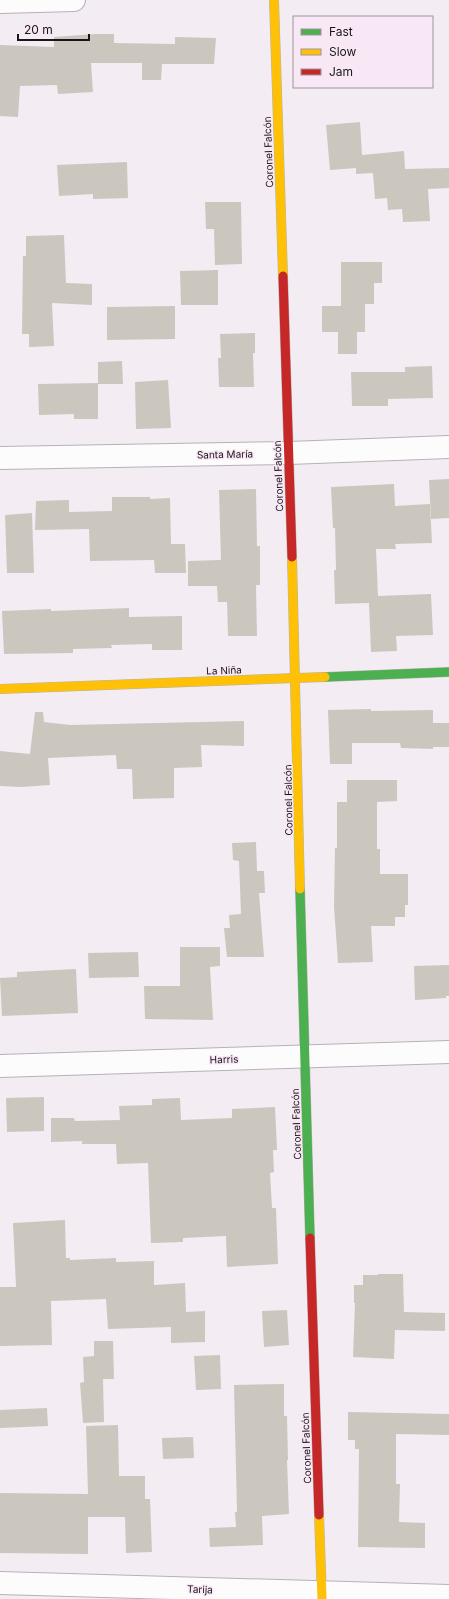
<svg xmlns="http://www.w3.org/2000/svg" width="449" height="1599" font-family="Inter,sans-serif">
  <rect width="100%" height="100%" fill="#f4ecf3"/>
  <g fill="#cbc7be">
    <polygon points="95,34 114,34 114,43 175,44 175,37 216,38 214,64 162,64 161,80 142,80 142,63 91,63 93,92 58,94 57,85 20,86 18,117 0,116 0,45 54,47 54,37"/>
    <polygon points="360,122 362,155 404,151 405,169 449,168 449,188 428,189 430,221 403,222 402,209 388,210 387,198 375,199 373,173 356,174 356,168 330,170 326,125"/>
    <polygon points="127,162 128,198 93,199 93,194 59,196 57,165"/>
    <polygon points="205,202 241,202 242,264 215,265 214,229 206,229"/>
    <polygon points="64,235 66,283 92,284 92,305 52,303 54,346 29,347 29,334 22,334 23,256 26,256 26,236"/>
    <polygon points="341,262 382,262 382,283 374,283 374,304 365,304 365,332 357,332 357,354 338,354 338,332 322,332 322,306 341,306"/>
    <polygon points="218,270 218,305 181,305 180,271"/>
    <polygon points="175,306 175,339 107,340 107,307"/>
    <polygon points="255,333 255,353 253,353 254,387 219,387 218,358 221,358 220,334"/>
    <polygon points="122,361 123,384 98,384 98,362"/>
    <polygon points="432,366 433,398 388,399 388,406 352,406 351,372 405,372 405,367"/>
    <polygon points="168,380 171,428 136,429 135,382"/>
    <polygon points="98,383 98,419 74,419 74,414 39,415 38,384"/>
    <polygon points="449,479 449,518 431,519 429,480"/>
    <polygon points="394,484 395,506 430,504 432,543 395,544 396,549 376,549 378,596 431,594 433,635 396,636 397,651 371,652 369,603 335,604 334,570 336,570 335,528 333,528 331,487"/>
    <polygon points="256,489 257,546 260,546 260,585 256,585 257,636 228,636 227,602 218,602 217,586 188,586 188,561 221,560 219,490"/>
    <polygon points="112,497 150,497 150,499 170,498 171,544 185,544 186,573 155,573 154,560 90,561 89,529 35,530 36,501 69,500 69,512 112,511"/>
    <polygon points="32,513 34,573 7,573 5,515"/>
    <polygon points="129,608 129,617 182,616 182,650 152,650 152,644 111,645 112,648 73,649 73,653 4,654 2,611 51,609 51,611"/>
    <polygon points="371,709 371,711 433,710 433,723 449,723 449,747 433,747 433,749 401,748 400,743 352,743 352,764 330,764 328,710"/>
    <polygon points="35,712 43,712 44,722 70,725 244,721 244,746 201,745 202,767 174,768 174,798 133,799 132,769 117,769 116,755 48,758 50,785 21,787 0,786 0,751 30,754"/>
    <polygon points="347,780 397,780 397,801 377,802 377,849 380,849 380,874 408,874 408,905 405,905 405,917 395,917 395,926 371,926 373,962 338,963 334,907 335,848 337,848 337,802 347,802"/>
    <polygon points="256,842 257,871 264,871 265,893 259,893 264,957 227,957 224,928 230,928 229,915 241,914 239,861 233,860 232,843"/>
    <polygon points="180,947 220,947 220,966 210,967 213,1020 145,1019 144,986 180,986"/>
    <polygon points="138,952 139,977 89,978 88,953"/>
    <polygon points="449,965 449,996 446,996 446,998 415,1000 414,966"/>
    <polygon points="76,969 78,1013 2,1016 0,978 17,977 17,972"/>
    <polygon points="44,1097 44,1131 7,1132 6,1098"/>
    <polygon points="180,1098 181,1120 232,1118 232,1109 275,1107 277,1150 273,1150 274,1172 270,1173 272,1208 276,1208 278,1264 227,1267 226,1236 183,1238 183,1242 151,1243 148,1163 117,1164 116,1144 82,1144 82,1141 51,1142 51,1118 74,1118 75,1121 120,1120 119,1106 152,1105 152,1099"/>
    <polygon points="65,1220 66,1258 70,1258 70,1260 116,1258 116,1262 154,1261 154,1285 185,1283 186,1312 205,1311 205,1342 171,1343 171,1327 108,1329 106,1299 51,1301 52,1345 0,1346 0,1287 16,1287 13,1223"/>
    <polygon points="378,1274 403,1274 404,1312 445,1313 445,1331 395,1330 394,1359 353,1357 355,1303 354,1303 354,1285 363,1285 363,1275 378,1275"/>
    <polygon points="287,1310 289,1345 264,1347 262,1311"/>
    <polygon points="94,1341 113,1341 114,1379 103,1379 104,1422 83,1423 80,1383 84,1382 83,1357 94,1356"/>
    <polygon points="220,1355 221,1389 196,1390 194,1356"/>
    <polygon points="284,1384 284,1416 287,1416 288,1460 287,1460 289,1514 262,1516 263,1545 210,1547 209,1528 236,1527 235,1512 237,1512 234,1385"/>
    <polygon points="47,1408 48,1426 0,1428 0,1410"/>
    <polygon points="348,1412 449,1414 449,1435 396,1434 396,1484 400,1484 399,1522 425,1523 425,1548 358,1547 359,1449 355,1449 355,1440 348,1440"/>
    <polygon points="118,1425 119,1476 145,1476 145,1499 150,1499 152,1552 126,1553 125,1517 88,1517 88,1554 0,1553 0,1493 88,1494 86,1426"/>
    <polygon points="193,1437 194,1458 163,1459 162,1438"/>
  </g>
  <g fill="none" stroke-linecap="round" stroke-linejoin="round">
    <g stroke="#b7b1b6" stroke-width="24">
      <g id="street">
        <polyline points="0,2 74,0"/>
        <polyline points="0,458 289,453 449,447"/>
        <polyline points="0,1066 449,1052"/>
        <polyline points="0,1583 449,1596"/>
      </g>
    </g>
    <g stroke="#b7b1b6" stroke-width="10">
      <g id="fast">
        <polyline points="325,677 449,672"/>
        <polyline points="300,889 310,1238"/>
      </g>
    </g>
    <g stroke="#b7b1b6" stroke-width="10">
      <g id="slow">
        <polyline points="274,0 283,276"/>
        <polyline points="292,557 300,889"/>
        <polyline points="0,689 325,677"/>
        <polyline points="319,1515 322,1599"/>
      </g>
    </g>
    <g stroke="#b7b1b6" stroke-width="10">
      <g id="jam">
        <polyline points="283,276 292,557"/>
        <polyline points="310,1238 319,1515"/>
      </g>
    </g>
    <use href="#street" stroke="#fdfcfd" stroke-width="22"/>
    <use href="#fast" stroke="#4caf50" stroke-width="9"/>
    <use href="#slow" stroke="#ffc107" stroke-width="9"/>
    <use href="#jam" stroke="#c62828" stroke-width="9"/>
  </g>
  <g text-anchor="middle" stroke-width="3" stroke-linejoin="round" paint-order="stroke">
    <g font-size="10" fill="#1a1519" stroke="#f8e8f5">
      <text transform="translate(268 152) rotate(-92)" y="4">Coronel Falcón</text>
      <text transform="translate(225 454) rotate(-1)" y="4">Santa María</text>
      <text transform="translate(278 476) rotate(-92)" y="4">Coronel Falcón</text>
      <text transform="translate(224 670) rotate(-2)" y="4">La Niña</text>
      <text transform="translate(288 800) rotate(-91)" y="4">Coronel Falcón</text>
      <text transform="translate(224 1059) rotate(-2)" y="4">Harris</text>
      <text transform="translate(296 1124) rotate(-92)" y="4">Coronel Falcón</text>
      <text transform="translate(306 1448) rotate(-92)" y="4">Coronel Falcón</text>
      <text transform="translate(200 1589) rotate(2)" y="4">Tarija</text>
    </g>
  </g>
  <rect x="293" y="16" width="140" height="72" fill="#f8e8f5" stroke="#9f949d"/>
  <rect x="301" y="29" width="20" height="6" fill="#4caf50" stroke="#9f949d"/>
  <text x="329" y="36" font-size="12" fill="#1a1519">Fast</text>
  <rect x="301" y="49" width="20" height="6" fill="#ffc107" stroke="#9f949d"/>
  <text x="329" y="56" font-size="12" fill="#1a1519">Slow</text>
  <rect x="301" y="69" width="20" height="6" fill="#c62828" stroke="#9f949d"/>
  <text x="329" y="76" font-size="12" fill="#1a1519">Jam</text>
  <path d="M18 34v6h71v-6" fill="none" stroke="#1a1519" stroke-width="2"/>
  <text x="24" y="34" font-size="12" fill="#1a1519" stroke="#f8e8f5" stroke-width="3" paint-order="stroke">20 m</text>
</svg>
